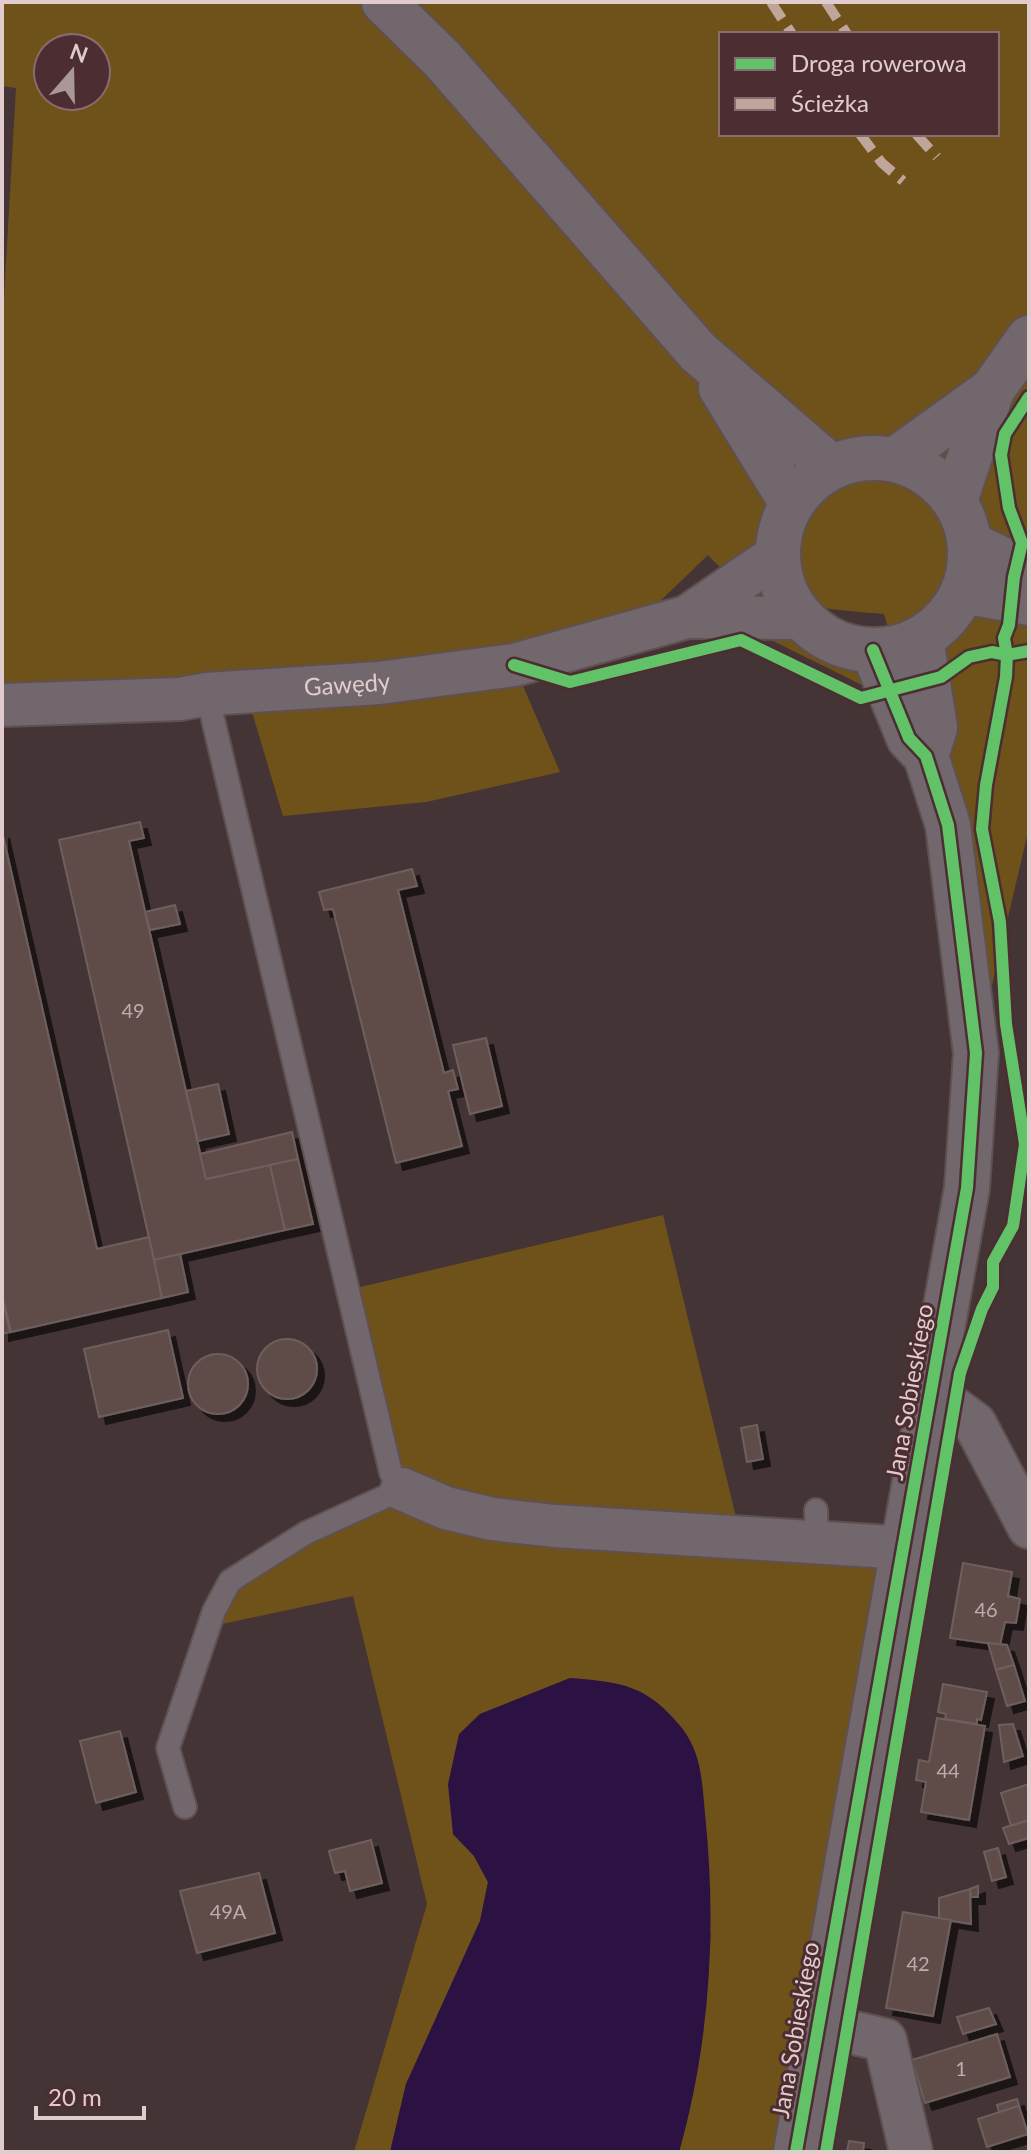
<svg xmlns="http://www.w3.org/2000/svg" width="1031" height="2154" font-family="Lato,sans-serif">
  <defs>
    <filter id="shadow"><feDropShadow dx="7" dy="7" stdDeviation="0" flood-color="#0009"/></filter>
  </defs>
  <rect width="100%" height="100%" fill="#453436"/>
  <g fill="#6f511a" fill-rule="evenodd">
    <path d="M2,2h1027v826l-53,225 -28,-228 -64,-211c-64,-6 -130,-7 -176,-59l-84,81 -110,29 46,107 -134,30 -143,14 -37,-124 -244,13v-373l14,-244 -14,-2zM721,34h276v100h-276zM48,48h48v48h-48z"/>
    <polygon points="741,625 799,632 839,657 869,684 860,684"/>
    <polygon points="663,1215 741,1538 905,1548 796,2152 679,2152 687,2121 703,2033 711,1934 571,1678 480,1714 453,1834 474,1856 488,1882 480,1921 406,2084 390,2152 354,2152 427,1904 353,1596 208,1627 230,1581 402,1489 348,1290"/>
  </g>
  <path fill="#2c1242" d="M570,1678c52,4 77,7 112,50 20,26 20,55 23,86 12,113 5,229 -26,338h-289l16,-68 74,-163 8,-39 -14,-26 -21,-22 -5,-50 11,-50 21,-20z"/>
  <g fill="#5f4c47" stroke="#6e5f5e" stroke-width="2" filter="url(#shadow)">
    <polygon points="140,822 144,838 129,841 206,1179 270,1165 285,1230 154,1260 59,840"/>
    <polygon points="2,831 97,1249 149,1237 162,1298 11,1332 2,1295"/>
    <polygon points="412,869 417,886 398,890 444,1073 453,1070 458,1089 448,1091 462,1146 396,1163 333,909 324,910 319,892"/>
    <polygon points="175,905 180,924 150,930 145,912"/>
    <polygon points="486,1038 502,1106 470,1114 453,1045"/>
    <polygon points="218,1084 229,1134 198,1141 186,1091"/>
    <polygon points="292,1132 298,1159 206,1179 200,1154"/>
    <polygon points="298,1159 313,1224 285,1230 270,1165"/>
    <polygon points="180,1254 188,1292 162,1298 154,1260"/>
    <polygon points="2,1297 10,1332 2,1334"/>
    <polygon points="168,1330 183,1398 99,1417 84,1349"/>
    <circle cx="287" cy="1369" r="30"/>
    <circle cx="218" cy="1384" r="30"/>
    <polygon points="757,1425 763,1459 747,1462 741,1428"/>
    <polygon points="963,1563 1012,1572 1008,1596 1020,1599 1016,1623 1005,1622 1000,1645 950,1638"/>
    <polygon points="988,1643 1007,1645 1014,1665 996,1670"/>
    <polygon points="1014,1665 1025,1701 1007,1706 996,1670"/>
    <polygon points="943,1684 987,1692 981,1720 977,1719 977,1724 945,1719 946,1714 938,1712"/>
    <polygon points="937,1718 985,1726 969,1820 921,1812 926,1782 916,1780 919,1760 929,1762"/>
    <polygon points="1013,1724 1023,1756 1004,1762 999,1725"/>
    <polygon points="120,1731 136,1792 96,1803 80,1741"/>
    <polygon points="1029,1784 1029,1820 1011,1826 1001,1793"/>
    <polygon points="1029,1820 1029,1838 1009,1844 1003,1828"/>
    <polygon points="371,1840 382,1883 350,1891 345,1871 335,1873 329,1851"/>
    <polygon points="998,1848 1006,1877 992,1881 984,1852"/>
    <polygon points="259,1873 275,1933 197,1953 180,1891"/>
    <polygon points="978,1886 978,1897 971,1897 970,1889"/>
    <polygon points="970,1889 971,1924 939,1919 939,1898"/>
    <polygon points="903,1912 951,1920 933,2016 886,2008"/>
    <polygon points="989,2008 996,2024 963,2034 957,2017"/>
    <polygon points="997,2034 1010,2077 925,2103 912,2060"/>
    <polygon points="1017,2099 1019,2106 999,2112 997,2105"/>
    <polygon points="1019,2106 1028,2134 987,2147 978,2119"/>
    <polygon points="849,2141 864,2143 863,2152 847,2152"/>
  </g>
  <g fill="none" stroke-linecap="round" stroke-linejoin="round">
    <g stroke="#5f5152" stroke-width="26">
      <g id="service">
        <polyline points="816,1510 817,1542"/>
        <polyline points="185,1807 168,1748 214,1611 230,1581 306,1533 402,1489 391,1473 207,694"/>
      </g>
    </g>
    <g stroke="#5f5152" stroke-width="46">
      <g id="minor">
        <polyline points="970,543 1029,571"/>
        <polyline points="963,592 1029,604"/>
        <polyline points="687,617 801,618"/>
        <path id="s1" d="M2,705l178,-6 27,-5 172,-11 135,-18 173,-48 90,-62"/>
        <polyline points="933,1393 975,1424 1029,1527"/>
        <polyline points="402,1489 446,1508 492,1519 555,1526 905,1548"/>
        <polyline points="819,2025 885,2040 911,2152"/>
      </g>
    </g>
    <g stroke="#5f5152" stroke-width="48">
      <g id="tertiary">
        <polyline points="384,2 443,60 698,352 831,467"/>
        <polyline points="721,388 791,502"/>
        <circle cx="874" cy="554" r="96"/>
        <polyline points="896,459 992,390 1029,338"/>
        <polyline points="955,501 992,390"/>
        <polyline points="921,638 935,728 926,756"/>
        <polyline points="796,2152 967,1188 976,1053 948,825 926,756 909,738 873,650"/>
      </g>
    </g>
    <use href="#service" stroke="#72676d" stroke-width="22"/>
    <use href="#minor" stroke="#72676d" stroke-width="42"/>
    <use href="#tertiary" stroke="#72676d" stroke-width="44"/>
    <g stroke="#c0a59a" stroke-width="10" stroke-dasharray="20 10" stroke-linecap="butt">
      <polyline points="771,2 792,34"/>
      <polyline points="826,2 847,34"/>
      <polyline points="860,134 882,163 903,181"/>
      <polyline points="916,134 937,157"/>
    </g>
    <g stroke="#4c2d31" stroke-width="17">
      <g id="cycleway">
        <polyline points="514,665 570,682 741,640 861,698 941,677 969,657 992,652 1007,655 1004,638 1009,625 1014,577 1022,543 1009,508 1001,455 1005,434 1029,397"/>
        <polyline points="796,2152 967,1188 976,1053 948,825 926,756 909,738 873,650"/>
        <polyline points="826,2152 960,1373 982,1309 993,1287 993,1262 1013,1226 1025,1144 1006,1024 1000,922 982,829 986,785 1006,677 1007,655 1029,651"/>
      </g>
    </g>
    <use href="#cycleway" stroke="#61c268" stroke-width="12"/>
  </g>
  <g text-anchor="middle" stroke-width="6" stroke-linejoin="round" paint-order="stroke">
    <g font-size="20" fill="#c0acac">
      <text x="133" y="1018">49</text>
      <text x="986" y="1617">46</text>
      <text x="948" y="1778">44</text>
      <text x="228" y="1919">49A</text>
      <text x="918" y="1971">42</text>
      <text x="961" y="2076">1</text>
    </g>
    <g font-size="24" fill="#e0cccd" stroke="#4c2d31">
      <text dy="8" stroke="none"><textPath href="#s1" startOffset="346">Gawędy</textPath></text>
      <text transform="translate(910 1392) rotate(-80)" y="8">Jana Sobieskiego</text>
      <text transform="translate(796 2030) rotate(-80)" y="8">Jana Sobieskiego</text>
    </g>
  </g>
  <rect width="1031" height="2154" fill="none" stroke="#e0cccd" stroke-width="8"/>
  <rect x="719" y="32" width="280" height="104" fill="#4c2d31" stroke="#876d6f" stroke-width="2"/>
  <rect x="735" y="58" width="40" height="12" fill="#61c268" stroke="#876d6f" stroke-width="2"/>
  <text x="791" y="72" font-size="24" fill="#e0cccd">Droga rowerowa</text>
  <rect x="735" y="98" width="40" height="12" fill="#c0a59a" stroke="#876d6f" stroke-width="2"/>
  <text x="791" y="112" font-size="24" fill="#e0cccd">Ścieżka</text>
  <g transform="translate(72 72) rotate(20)"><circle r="38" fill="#4c2d31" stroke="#876d6f" stroke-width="2"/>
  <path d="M0-6L14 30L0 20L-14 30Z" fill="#aa9798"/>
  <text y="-12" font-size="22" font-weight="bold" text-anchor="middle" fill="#e0cccd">N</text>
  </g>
  <path d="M36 2106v12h108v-12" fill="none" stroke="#e0cccd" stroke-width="4"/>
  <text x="48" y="2106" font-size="24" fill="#e0cccd" stroke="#4c2d31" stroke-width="6" paint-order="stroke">20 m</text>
</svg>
